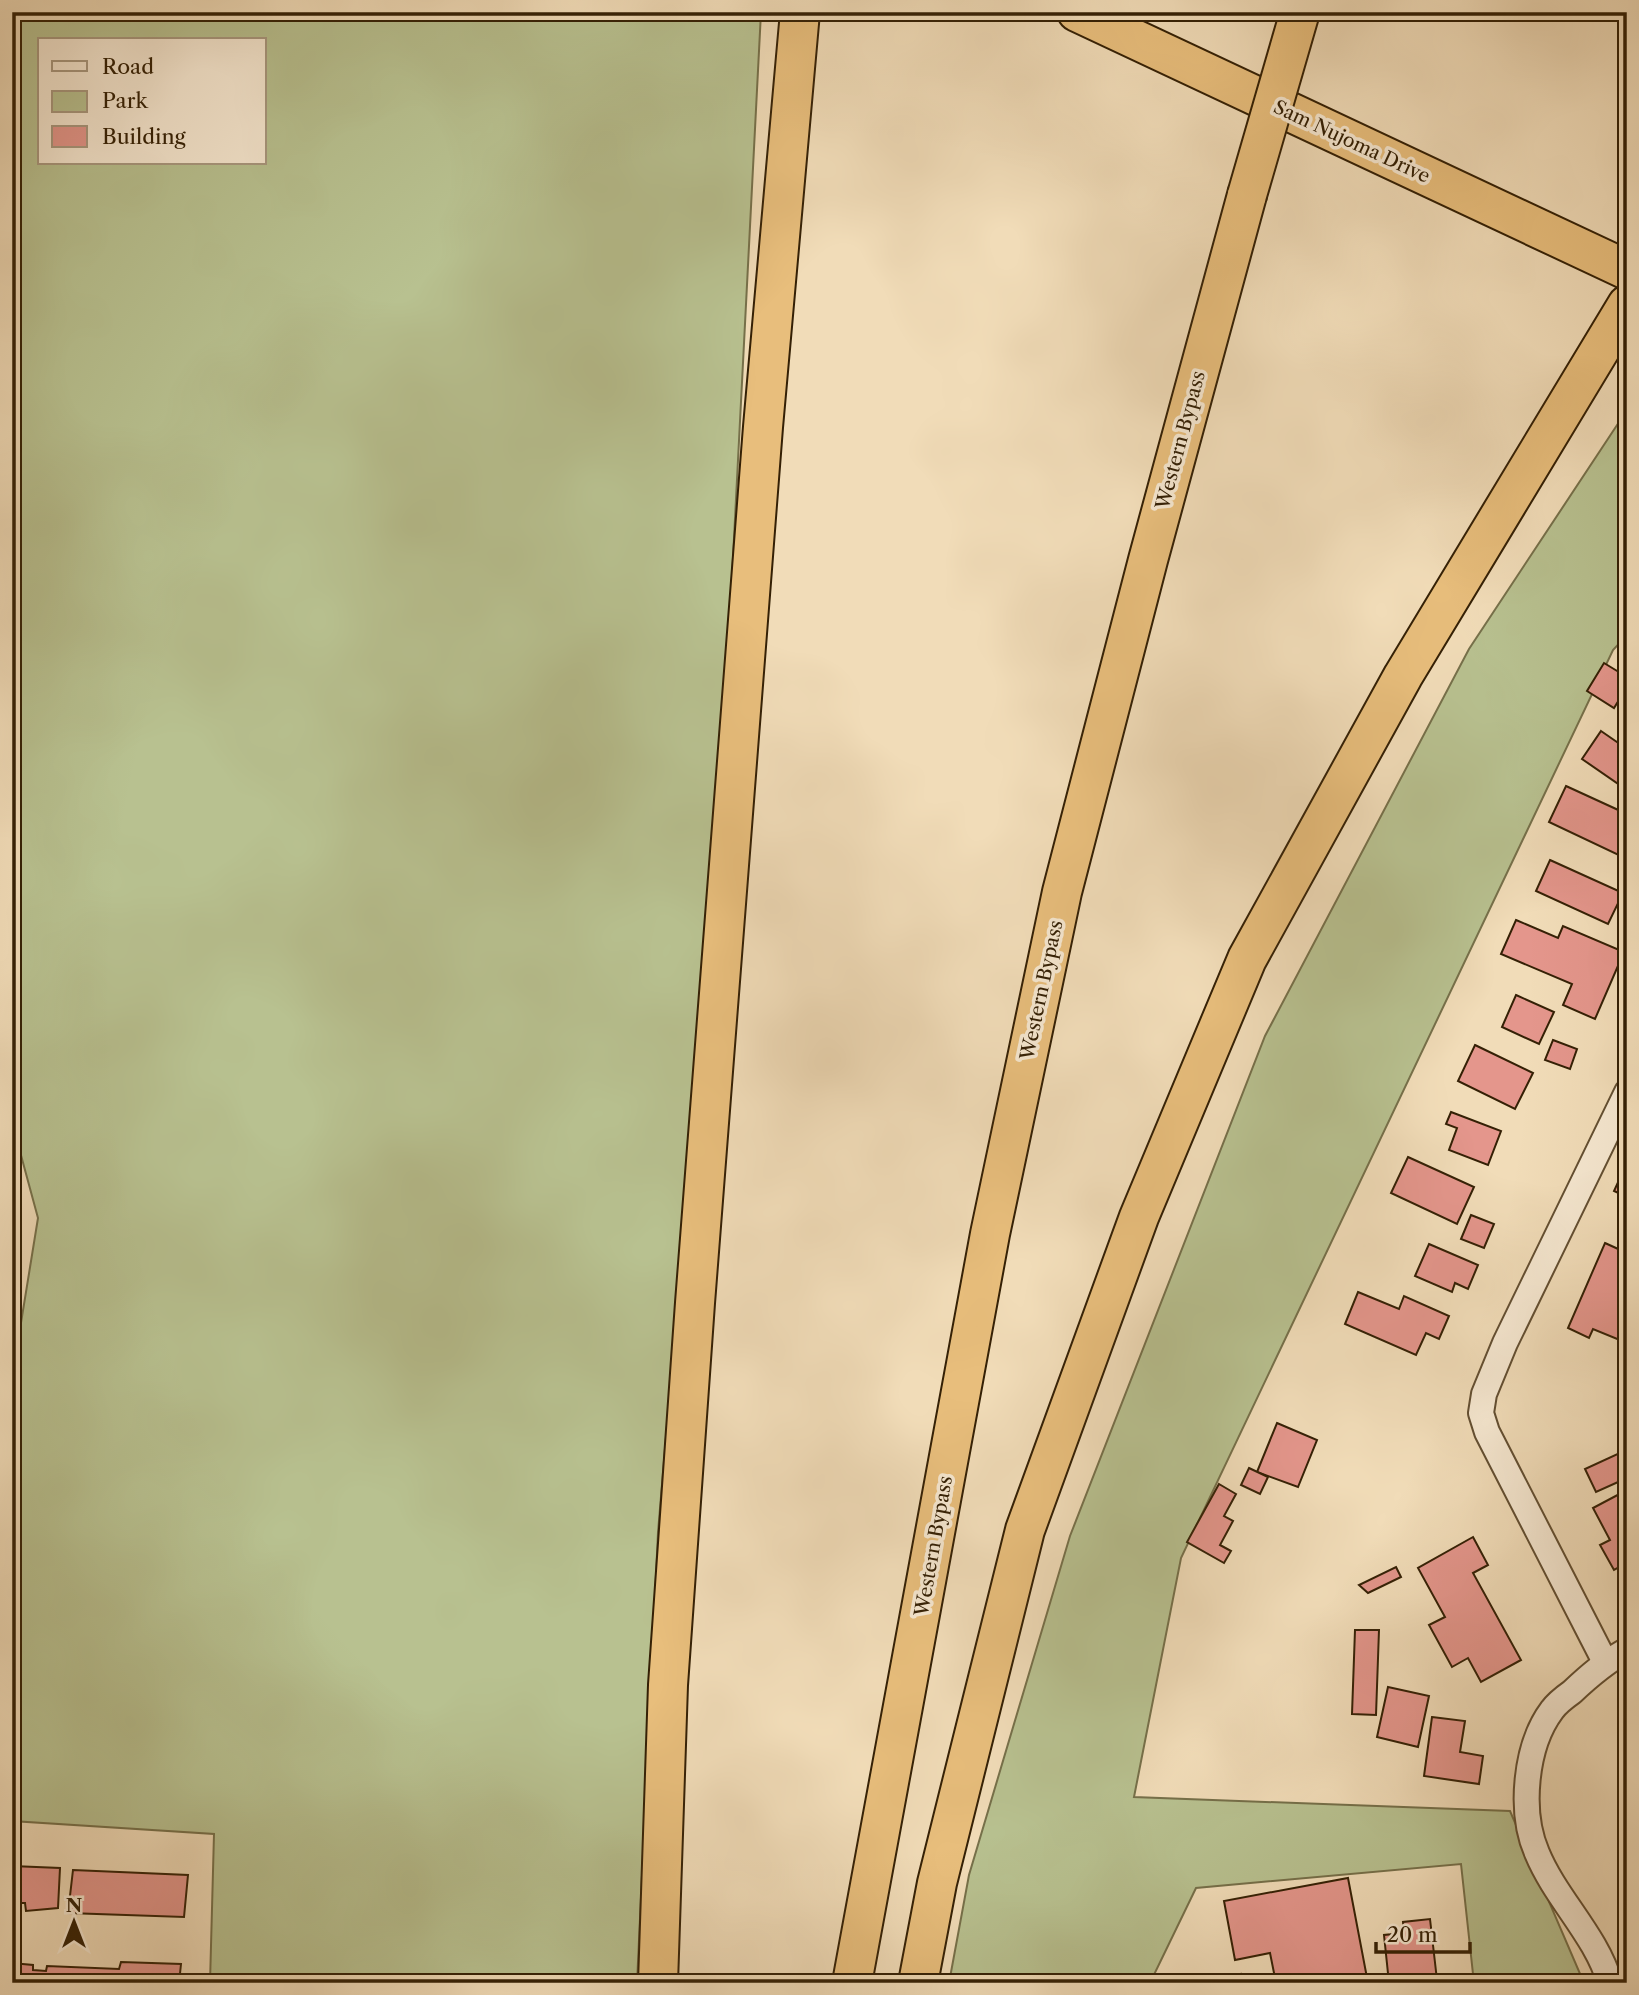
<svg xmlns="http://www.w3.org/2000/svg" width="1639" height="1995" font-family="'Libre Caslon Text',serif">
  <rect width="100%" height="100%" fill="#f1dcb8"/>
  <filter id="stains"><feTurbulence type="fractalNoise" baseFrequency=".00286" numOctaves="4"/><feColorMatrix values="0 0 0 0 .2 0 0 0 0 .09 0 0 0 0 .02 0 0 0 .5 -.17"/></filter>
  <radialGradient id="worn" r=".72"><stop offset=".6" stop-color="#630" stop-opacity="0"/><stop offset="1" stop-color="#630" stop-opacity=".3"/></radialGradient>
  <g fill="#b8c190" stroke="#76704a" stroke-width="2" fill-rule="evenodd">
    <path d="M12,12h749l-39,760 -64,760 -21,451h-427l4,-149 -202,-13v-477l8,-15 18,-111 -26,-96zM40,40h224v123h-224z"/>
    <polygon points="1627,410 1627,635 1613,650 1181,1558 1134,1797 1510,1811 1584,1983 1474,1983 1461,1864 1196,1888 1150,1983 949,1983 969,1875 1070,1536 1265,1036 1469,649"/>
  </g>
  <g fill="#e4968c" stroke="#342005" stroke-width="2">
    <polygon points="1604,663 1627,677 1627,687 1614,708 1587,691"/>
    <polygon points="1601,731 1627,749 1627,790 1582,759"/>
    <polygon points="1566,786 1627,814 1627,859 1549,822"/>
    <polygon points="1550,860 1623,893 1608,924 1536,891"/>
    <polygon points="1516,920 1558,938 1563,926 1624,952 1595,1019 1563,1005 1572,984 1501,954"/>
    <polygon points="1516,995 1554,1012 1539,1044 1502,1027"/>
    <polygon points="1553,1040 1577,1049 1570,1069 1545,1060"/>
    <polygon points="1475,1045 1533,1073 1515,1109 1458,1081"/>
    <polygon points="1451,1112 1501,1131 1488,1165 1449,1150 1457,1128 1446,1124"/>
    <polygon points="14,1142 20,1170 12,1173 12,1143"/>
    <polygon points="1408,1157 1474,1187 1457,1224 1391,1193"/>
    <polygon points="1626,1165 1627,1165 1627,1197 1614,1191"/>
    <polygon points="1471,1215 1494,1224 1484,1248 1461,1239"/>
    <polygon points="1605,1243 1627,1253 1627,1265 1624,1273 1627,1274 1627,1343 1593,1329 1589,1338 1568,1328"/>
    <polygon points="1429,1244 1478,1265 1468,1289 1455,1283 1452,1292 1415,1276"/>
    <polygon points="1358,1292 1399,1309 1404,1296 1449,1316 1439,1339 1426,1333 1416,1355 1345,1324"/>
    <polygon points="1277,1423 1317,1440 1298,1487 1257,1472"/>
    <polygon points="1624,1451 1627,1458 1627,1478 1596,1492 1585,1469"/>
    <polygon points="1249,1468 1268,1477 1260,1494 1241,1485"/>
    <polygon points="1219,1484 1236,1494 1224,1516 1233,1521 1220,1545 1231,1551 1224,1563 1187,1542"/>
    <polygon points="1627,1490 1627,1563 1614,1570 1600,1545 1610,1540 1593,1508"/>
    <polygon points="1473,1537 1488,1565 1473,1573 1521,1660 1481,1682 1468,1658 1452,1667 1429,1625 1445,1617 1418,1568"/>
    <polygon points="1396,1567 1401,1577 1368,1593 1359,1585"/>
    <polygon points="1355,1630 1379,1630 1376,1715 1352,1714"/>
    <polygon points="1388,1687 1429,1696 1418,1747 1377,1737"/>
    <polygon points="1432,1717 1465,1721 1460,1752 1483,1756 1479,1784 1424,1776"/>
    <polygon points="12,1866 60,1868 58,1908 26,1911 25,1903 12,1903"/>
    <polygon points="73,1870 188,1875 184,1917 68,1913"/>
    <polygon points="1348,1878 1368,1983 1276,1983 1270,1953 1235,1960 1224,1901"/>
    <polygon points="1430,1919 1437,1980 1389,1983 1384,1935 1404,1933 1403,1922"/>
    <polygon points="121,1962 181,1964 179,1983 12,1983 12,1963 33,1965 33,1970 46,1971 47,1966 119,1969"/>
    <polygon points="1241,1974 1247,1983 1230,1983"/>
  </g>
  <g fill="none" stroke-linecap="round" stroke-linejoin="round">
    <g stroke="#634f32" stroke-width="28">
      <g id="minor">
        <polyline points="1605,1662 1487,1432 1481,1413 1484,1394 1505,1343 1627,1092"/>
        <path d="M1610,1983c-14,-48 -54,-84 -73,-130 -18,-41 -12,-107 15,-143 5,-7 13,-13 20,-18 17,-16 33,-30 55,-42"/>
      </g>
    </g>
    <g stroke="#342005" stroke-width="42">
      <g id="trunk">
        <polyline points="1077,12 1627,270"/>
        <polyline points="658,1983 668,1685 695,1303 763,427 800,12"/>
        <polyline points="852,1983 990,1234 1062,892 1148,560 1247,195"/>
        <polyline points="918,1983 937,1883 1025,1530 1139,1217 1247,959 1403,676 1627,305"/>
      </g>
    </g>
    <use href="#minor" stroke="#f6e8d1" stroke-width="24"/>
    <use href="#trunk" stroke="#e8be7c" stroke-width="38"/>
    <g stroke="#342005" stroke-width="42" stroke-linecap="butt">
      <polyline id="trunk-bridge" points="1247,195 1300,12"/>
    </g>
    <use href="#trunk-bridge" stroke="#e8be7c" stroke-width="38"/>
  </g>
  <g text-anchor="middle" stroke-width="7" stroke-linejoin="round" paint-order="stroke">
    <g font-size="19" fill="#342005" stroke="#f6e8d1">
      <text transform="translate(1352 141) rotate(25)" y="7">Sam Nujoma Drive</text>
      <text transform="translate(1180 440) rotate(-75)" y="7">Western Bypass</text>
      <text transform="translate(1041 990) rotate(-78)" y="7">Western Bypass</text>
      <text transform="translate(933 1546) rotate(-80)" y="7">Western Bypass</text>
    </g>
  </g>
  <rect width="1639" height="1995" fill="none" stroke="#f1dcb8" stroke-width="42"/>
  <rect x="14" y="14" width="1611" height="1967" fill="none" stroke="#342005" stroke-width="3.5"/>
  <rect x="21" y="21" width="1597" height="1953" fill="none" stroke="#342005" stroke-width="2"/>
  <rect x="38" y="38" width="228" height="126" fill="#f6e8d1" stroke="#a8987f" stroke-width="2"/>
  <rect x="52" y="61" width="35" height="10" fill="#f6e8d1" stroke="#a8987f" stroke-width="2"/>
  <text x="102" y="74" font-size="21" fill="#342005">Road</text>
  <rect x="52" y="91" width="35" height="21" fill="#b8c190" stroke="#a8987f" stroke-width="2"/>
  <text x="102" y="108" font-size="21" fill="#342005">Park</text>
  <rect x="52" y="126" width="35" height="21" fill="#e4968c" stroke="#a8987f" stroke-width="2"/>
  <text x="102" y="144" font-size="21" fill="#342005">Building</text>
  <g transform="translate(74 1922)" stroke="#f6e8d1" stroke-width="5" paint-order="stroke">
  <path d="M0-5L12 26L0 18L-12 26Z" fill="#342005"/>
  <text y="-10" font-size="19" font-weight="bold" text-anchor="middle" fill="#342005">N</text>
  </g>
  <path d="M1376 1942v10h94v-10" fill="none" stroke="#342005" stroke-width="3.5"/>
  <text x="1387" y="1942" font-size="21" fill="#342005" stroke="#f6e8d1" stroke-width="5" paint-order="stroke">20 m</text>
  <rect width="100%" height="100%" filter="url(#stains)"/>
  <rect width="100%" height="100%" fill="url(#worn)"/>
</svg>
